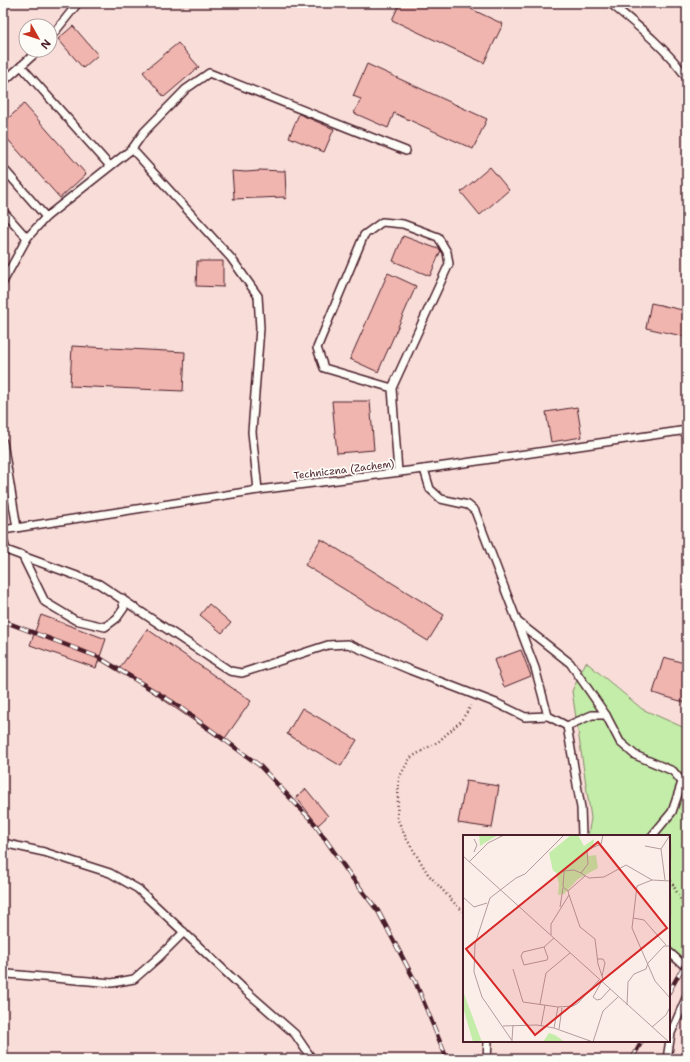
<svg xmlns="http://www.w3.org/2000/svg" width="690" height="1062" font-family="'Shantell Sans',sans-serif">
  <rect width="100%" height="100%" fill="#fbeee9"/>
  <filter id="ink" filterUnits="userSpaceOnUse"><feTurbulence type="fractalNoise" baseFrequency=".025" numOctaves="2"/><feDisplacementMap in="SourceGraphic" scale="8" xChannelSelector="R" yChannelSelector="G"/><feConvolveMatrix kernelMatrix="1 2 1 2 8 2 1 2 1" color-interpolation-filters="sRGB"/></filter>
  <g filter="url(#ink)">
    <path fill="#f8ddd8" fill-rule="evenodd" d="M3,3h684v726l-45,-20 -25,-22 -31,-25 5,156 -3,18h-124v205h205v-79l18,-1v9l-8,43 8,8v38h-684zM26,26h24v24h-24z"/>
    <g fill="#c3eda9" stroke="#86866a">
      <polygon points="586,662 642,709 687,729 687,961 669,962 669,836 588,836 591,818 572,691"/>
      <polygon points="687,970 687,1021 679,1013"/>
    </g>
    <g fill="#f1b5af" stroke="#4a1f2b">
      <polygon points="400,3 473,3 471,9 503,24 484,63 392,20"/>
      <polygon points="73,26 98,55 83,68 58,39"/>
      <polygon points="178,43 199,67 164,97 143,72"/>
      <polygon points="367,64 487,119 473,149 394,113 388,128 354,113 361,99 353,96"/>
      <polygon points="24,104 86,174 60,198 3,134 3,123"/>
      <polygon points="299,114 334,129 324,152 289,137"/>
      <polygon points="490,167 509,190 480,215 461,192"/>
      <polygon points="259,170 283,171 285,170 286,196 287,198 284,199 284,197 233,199 234,197 232,171 246,172 259,171"/>
      <polygon points="403,236 441,250 430,276 393,261"/>
      <polygon points="197,261 223,261 223,287 196,286"/>
      <polygon points="388,273 416,286 378,372 350,359"/>
      <polygon points="651,303 687,311 687,337 646,328"/>
      <polygon points="72,346 185,352 183,391 70,386"/>
      <polygon points="332,401 370,401 374,450 337,453"/>
      <polygon points="577,407 582,437 551,442 546,412"/>
      <polygon points="321,539 444,615 428,641 305,565"/>
      <polygon points="209,604 231,623 222,633 200,615"/>
      <polygon points="41,615 106,639 96,668 30,645"/>
      <polygon points="147,629 251,701 223,741 119,669"/>
      <polygon points="521,650 531,676 504,687 494,660"/>
      <polygon points="664,657 687,664 687,703 653,693"/>
      <polygon points="302,708 357,740 341,766 287,734"/>
      <polygon points="466,781 499,786 492,828 458,823"/>
      <polygon points="306,789 328,816 318,825 296,797"/>
    </g>
    <g fill="none" stroke-linecap="round" stroke-linejoin="round">
      <g stroke="#4a1f2b" stroke-width="10">
        <g id="lane">
          <path d="M610,3c28,23 56,45 77,75"/>
          <polyline points="50,38 78,3"/>
          <polyline points="21,66 110,166"/>
          <polyline points="3,82 39,50"/>
          <polyline points="132,149 231,258 258,296 260,328 252,432 258,490"/>
          <polyline points="3,168 46,217"/>
          <polyline points="3,211 27,238"/>
          <polyline points="3,282 27,238 46,217 132,149 144,132 186,89 209,73 406,151"/>
          <polyline points="392,388 324,368 317,348 364,235 382,222 403,224 438,237 447,252 449,264 392,388 398,472"/>
          <polyline points="3,442 17,528"/>
          <polyline points="424,469 430,489 441,499 468,505 475,511 535,668 548,716 567,726 581,808 582,836"/>
          <polyline points="3,530 258,490 424,469 687,430"/>
          <polyline points="3,539 6,550 99,584 230,671 242,673 328,645 348,644 410,670 496,703 525,717 548,716"/>
          <polyline points="22,555 45,602 75,620 105,627 117,618 124,608 122,598"/>
          <polyline points="518,622 570,663 606,715"/>
          <polyline points="567,726 592,715 606,715 620,742 635,755 673,771 682,782 672,812 652,836"/>
          <polyline points="3,843 44,852 110,873 138,889 246,991 295,1034 312,1059"/>
          <polyline points="669,952 687,968"/>
          <polyline points="3,975 8,974 112,983 134,979 159,957 184,932"/>
          <polyline points="487,1059 488,1041"/>
          <polyline points="667,1059 671,1033 687,996"/>
        </g>
      </g>
      <g stroke="#4a1f2b" stroke-width="2.5" stroke-dasharray="1 3" stroke-linecap="butt">
        <polyline points="669,877 687,912"/>
        <polyline points="464,911 457,906 428,874 406,838 397,818 399,778 410,758 439,741 460,722 471,706"/>
        <polyline points="683,950 687,945"/>
      </g>
      <use href="#lane" stroke="#fdfcf7" stroke-width="7"/>
      <g stroke="#4a1f2b" stroke-width="4.5">
        <g id="rail">
          <polyline points="3,621 98,657 174,703 259,765 314,823 350,875 378,911 415,981 447,1059"/>
          <polyline points="669,992 687,960"/>
          <polyline points="632,1059 642,1041"/>
        </g>
      </g>
      <use href="#rail" stroke="#fdfcf7" stroke-width="3" stroke-dasharray="9" stroke-linecap="butt"/>
    </g>
  </g>
  <g text-anchor="middle" stroke-width="3.5" stroke-linejoin="round" paint-order="stroke">
    <g font-size="10" fill="#4a1f2b" stroke="#fdfcf7">
      <text transform="translate(344 469) rotate(-7)" y="4">Techniczna (Zachem)</text>
    </g>
  </g>
  <g transform="translate(463 835)">
    <rect width="207" height="207" fill="#fbeee9"/>
    <path d="M16,0h19l-18,11zM108,0h7l6,11 10,-7 -1,9 -7,4 3,4 7,-1 2,13 -20,11 -14,15 -6,1 1,-11 -3,-12 -3,-1 -4,-18zM0,156l4,11 15,40h-9l-10,-35zM86,198l6,2 10,7h-22z" fill="#c3eda9"/>
    <path fill="none" stroke="#b49b9d" stroke-width="1" d="M11,4l3,6 -3,7M182,11l16,3M0,21l206,186M6,27l19,-19 16,-8M118,38l8,5 15,-1 22,-12 26,15 18,1M189,45l-15,6 -5,42 23,53 15,17M202,45l-4,-31 9,-14M105,56l-5,-4 1,-16 10,-1 7,3 7,-9 -1,-14 14,-6 2,-9M106,60l11,32 15,12 3,25 5,15 -10,18 4,3 4,-1 9,-10M0,62l11,10 13,-4M97,72l3,-19M170,83l11,2 22,25M88,100v-11l18,-29 -1,-4 17,-15M81,112l4,11 -1,2 -23,5 -3,-9 2,-4 21,-5 10,-9M134,124h6l2,4 -3,13M50,134l10,33 35,5 15,-1 5,-3 21,-23M77,169l6,-31 24,-20M164,170l1,-23 6,-8 12,-5 2,-6 16,-17h6M95,172l-4,21 39,14M40,191l34,-1 17,3M78,191l4,-21M189,192l14,-12 4,-8M96,194l3,-21M49,205l1,-15M50,207l-31,-45 -8,-25 1,-28 15,-46 26,-20 9,-4 39,-39M130,207l10,-31 15,-14"/>
    <path fill="#d62828" fill-opacity="0.15" stroke="#d62828" stroke-width="2" d="M135,7l69,86 -132,107 -69,-86z"/>
    <rect width="207" height="207" fill="none" stroke="#4a1f2b" stroke-width="2"/>
  </g>
  <rect width="690" height="1062" fill="none" stroke="#fdfcf7" stroke-width="16"/>
  <rect x="8" y="8" width="674" height="1046" fill="none" stroke="#4a1f2b" stroke-width="1.5" filter="url(#ink)"/>
  <g transform="translate(38 38) rotate(129)"><circle r="19" fill="#fdfcf7" stroke="#b5a4a5"/>
  <path d="M0-3L7 15L0 10L-7 15Z" fill="#c8321e"/>
  <text y="-6" font-size="11" font-weight="bold" text-anchor="middle" fill="#4a1f2b">N</text>
  </g>
</svg>
